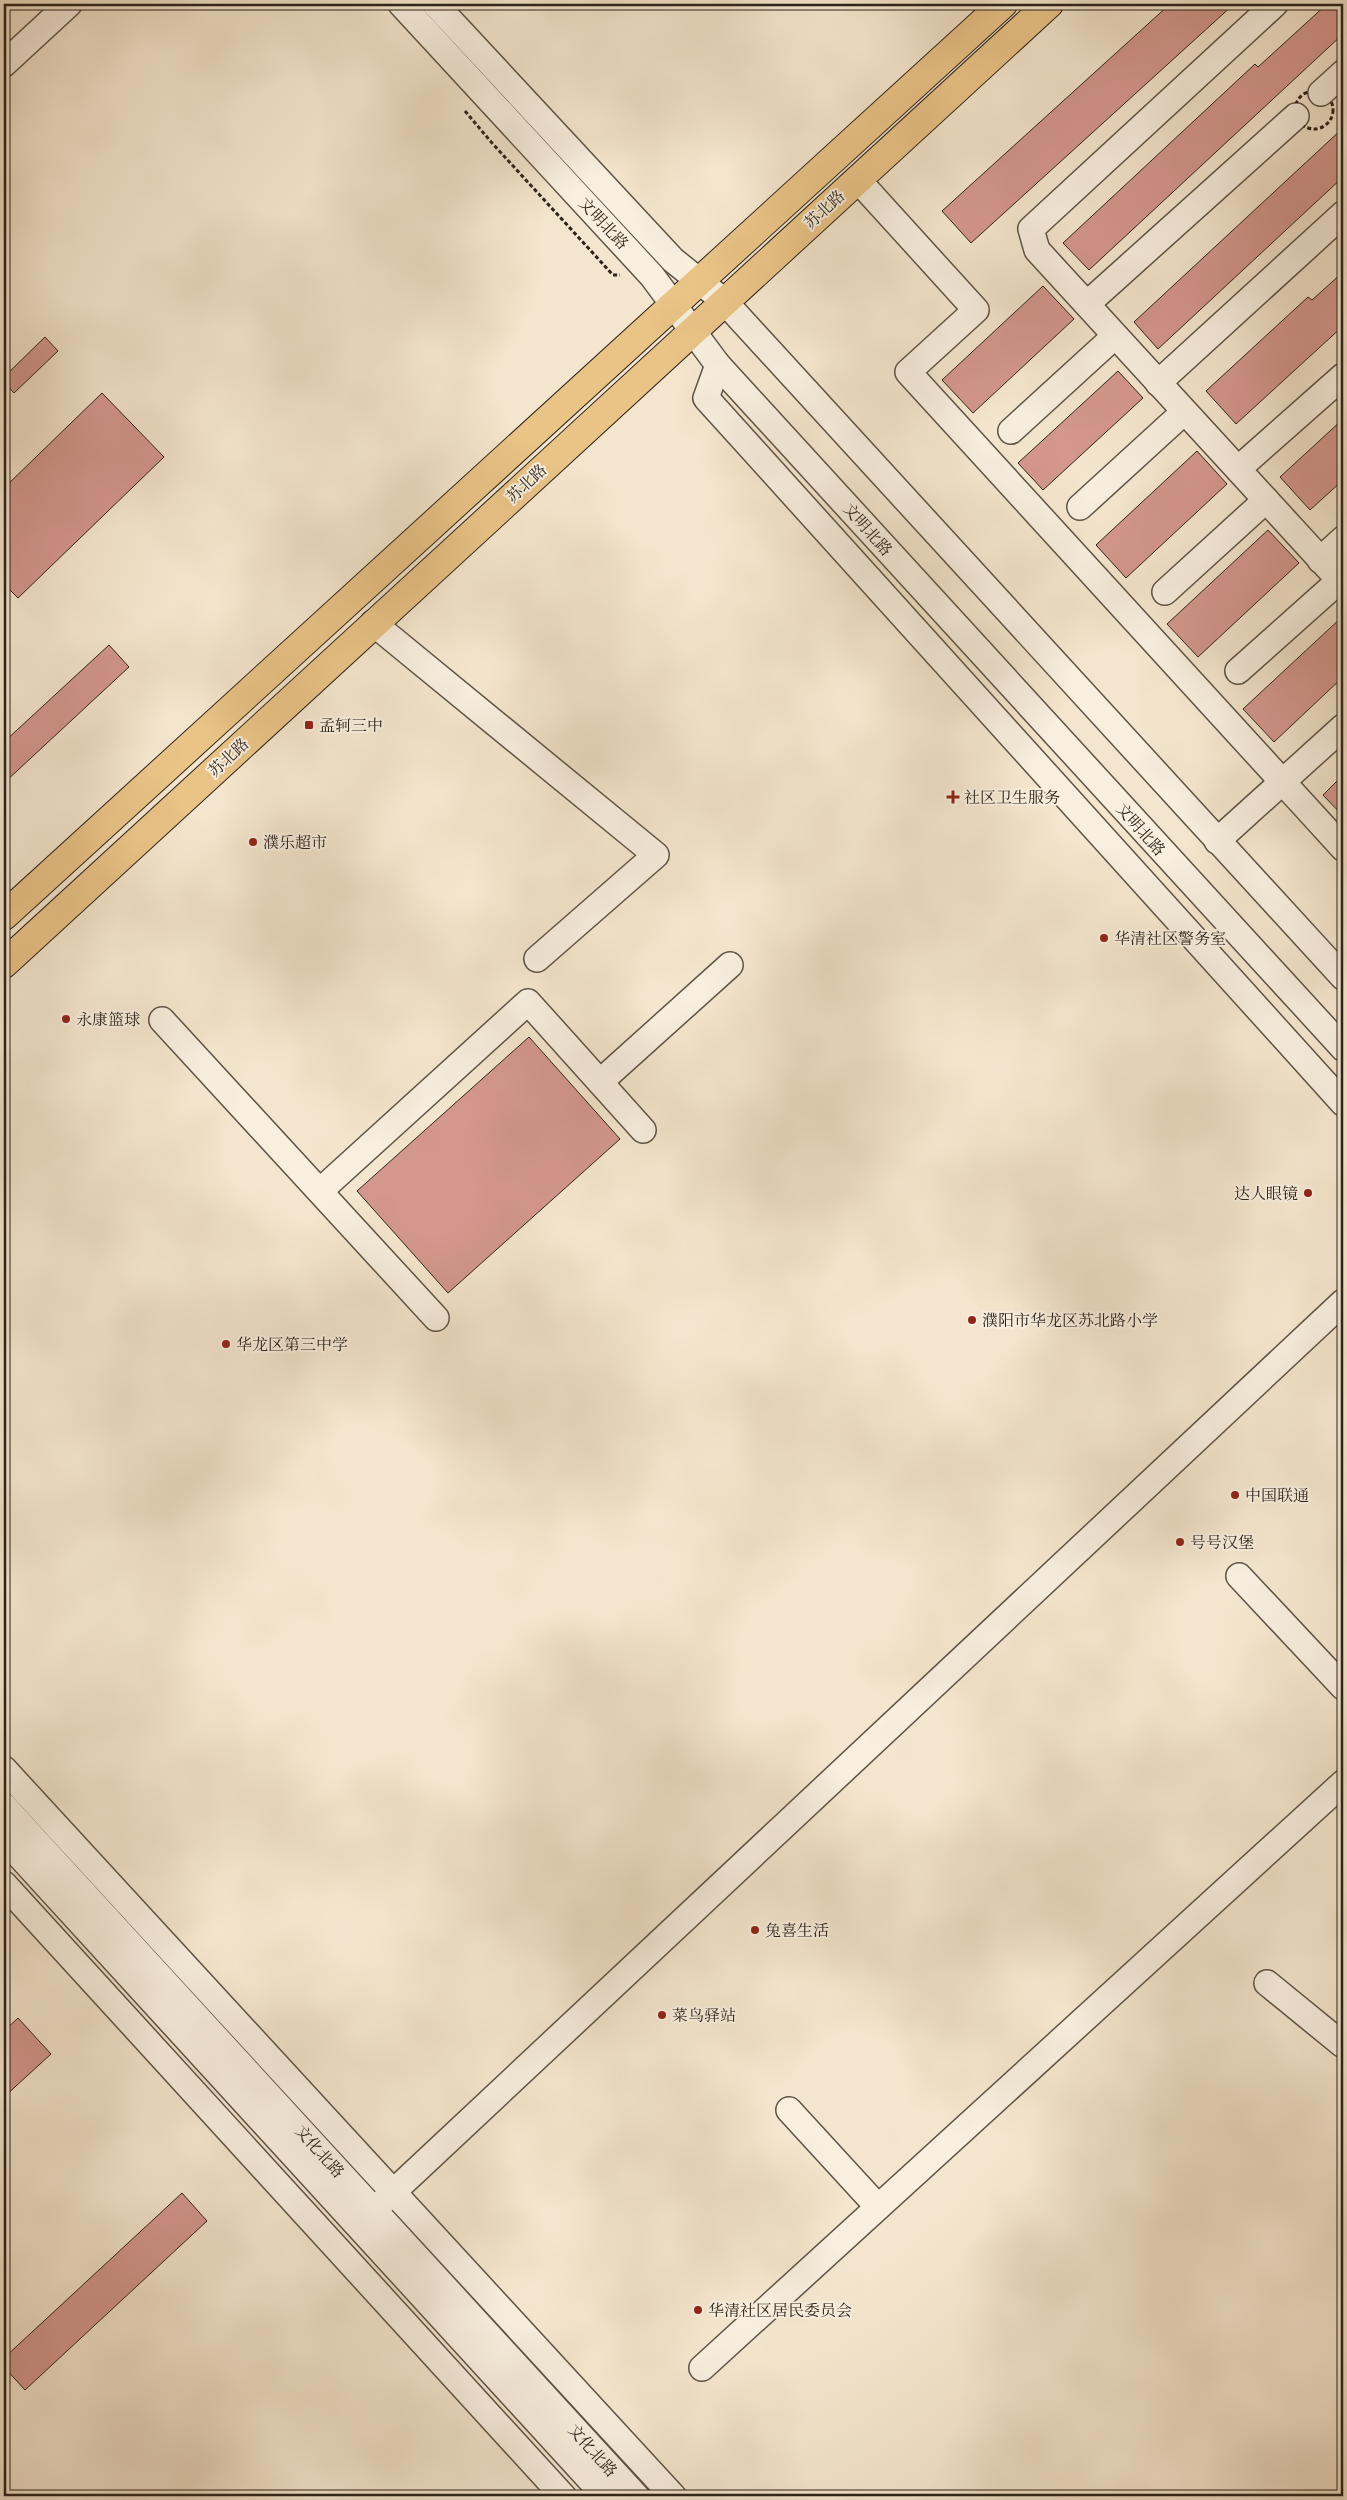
<svg xmlns="http://www.w3.org/2000/svg" width="1347" height="2500" font-family="'Libre Caslon Text','Noto Serif SC',serif">
  <rect width="100%" height="100%" fill="#f4e6ce"/>
  <filter id="stains"><feTurbulence type="fractalNoise" baseFrequency=".004" numOctaves="4"/><feColorMatrix values="0 0 0 0 .2 0 0 0 0 .09 0 0 0 0 .02 0 0 0 .5 -.17"/></filter>
  <radialGradient id="worn" r=".72"><stop offset=".6" stop-color="#630" stop-opacity="0"/><stop offset="1" stop-color="#630" stop-opacity=".3"/></radialGradient>
  <g fill="#d4978e" stroke="#2b231a">
    <polygon points="1170,4 1234,4 971,243 942,211"/>
    <polygon points="1327,4 1343,4 1343,34 1089,270 1063,243 1255,64 1258,67"/>
    <polygon points="1343,128 1343,177 1158,349 1134,322"/>
    <polygon points="1343,272 1343,326 1236,424 1206,391 1308,297 1312,300"/>
    <polygon points="1043,286 1074,319 973,413 942,380"/>
    <polygon points="45,337 58,351 14,393 4,382 4,377"/>
    <polygon points="1118,371 1143,398 1043,490 1018,463"/>
    <polygon points="102,393 164,457 18,598 4,584 4,488"/>
    <polygon points="1343,419 1343,480 1310,510 1280,477"/>
    <polygon points="1197,451 1227,484 1126,578 1096,545"/>
    <polygon points="1268,530 1299,563 1198,657 1167,624"/>
    <polygon points="1343,616 1343,677 1274,742 1243,709"/>
    <polygon points="109,645 129,667 4,783 4,742"/>
    <polygon points="1343,775 1343,816 1323,795"/>
    <polygon points="529,1037 620,1139 448,1293 357,1191"/>
    <polygon points="18,2018 51,2054 4,2097 4,2031"/>
    <polygon points="182,2193 207,2221 25,2390 4,2367 4,2358"/>
  </g>
  <g fill="none" stroke-linecap="round" stroke-linejoin="round">
    <g stroke="#5d5447" stroke-width="28">
      <g id="minor">
        <polyline points="401,4 652,276 718,365 1343,1048"/>
        <polyline points="435,4 673,260 724,301 1343,977"/>
        <polyline points="1275,4 1031,229 1037,250 1343,584"/>
        <polyline points="4,64 69,4"/>
        <polyline points="1321,93 1343,73"/>
        <polyline points="857,179 976,310 908,372 1343,848"/>
        <polyline points="1087,304 1296,116"/>
        <polyline points="718,365 706,398 1343,1103"/>
        <polyline points="1158,383 1343,214"/>
        <polyline points="1011,431 1115,336"/>
        <polyline points="1238,469 1343,376"/>
        <polyline points="1080,507 1184,412"/>
        <polyline points="1320,560 1343,539"/>
        <polyline points="1165,592 1266,500"/>
        <polyline points="373,623 656,855 537,959"/>
        <polyline points="1238,671 1340,580"/>
        <polyline points="1217,841 1343,727"/>
        <polyline points="162,1020 436,1318"/>
        <polyline points="600,1082 730,965"/>
        <polyline points="320,1191 528,1002 643,1130"/>
        <polyline points="1239,1576 1343,1687"/>
        <polyline points="4,1769 673,2496"/>
        <polyline points="4,1806 636,2496"/>
        <polyline points="4,1839 605,2496"/>
        <polyline points="4,1884 563,2496"/>
        <polyline points="1267,1983 1343,2045"/>
        <polyline points="789,2110 878,2207"/>
        <polyline points="374,2210 1343,1302"/>
        <polyline points="702,2368 1343,1783"/>
      </g>
    </g>
    <g stroke="#2b231a" stroke-width="30">
      <g id="major">
        <polyline points="4,916 1003,4"/>
        <polyline points="4,964 1049,4"/>
      </g>
    </g>
    <g stroke="#2b231a" stroke-width="3" stroke-dasharray="4 2.5" stroke-linecap="butt">
      <circle cx="1314" cy="110" r="19"/>
      <polyline points="465,111 492,143 613,275 620,275"/>
    </g>
    <use href="#minor" stroke="#f8efdf" stroke-width="25"/>
    <use href="#major" stroke="#eac387" stroke-width="28"/>
  </g>
  <g fill="#8f2418" stroke="#f8efdf" stroke-width="2">
    <rect x="304" y="720" width="10" height="10" rx="2.5"/>
    <path d="M950.5 789.5h5v5h5v5h-5v5h-5v-5h-5v-5h5z"/>
    <circle cx="253" cy="842" r="5"/>
    <circle cx="1104" cy="938" r="5"/>
    <circle cx="66" cy="1019" r="5"/>
    <circle cx="1308" cy="1193" r="5"/>
    <circle cx="972" cy="1320" r="5"/>
    <circle cx="226" cy="1344" r="5"/>
    <circle cx="1235" cy="1495" r="5"/>
    <circle cx="1180" cy="1542" r="5"/>
    <circle cx="755" cy="1930" r="5"/>
    <circle cx="662" cy="2015" r="5"/>
    <circle cx="698" cy="2310" r="5"/>
  </g>
  <g text-anchor="middle" stroke-width="4" stroke-linejoin="round" paint-order="stroke">
    <g font-size="16" fill="#2b231a" stroke="#f8efdf">
      <text transform="translate(824 209) rotate(-43)" y="6">苏北路</text>
      <text transform="translate(604 223) rotate(47)" y="6">文明北路</text>
      <text transform="translate(526 483) rotate(-43)" y="6">苏北路</text>
      <text transform="translate(868 529) rotate(48)" y="6">文明北路</text>
      <text transform="translate(228 757) rotate(-43)" y="6">苏北路</text>
      <text transform="translate(1141 829) rotate(48)" y="6">文明北路</text>
      <text transform="translate(320 2151) rotate(48)" y="6">文化北路</text>
      <text transform="translate(593 2450) rotate(48)" y="6">文化北路</text>
    </g>
    <g font-size="16" fill="#2b231a" stroke="#f8efdf" text-anchor="start">
      <text x="319" y="731">孟轲三中</text>
      <text x="964" y="803">社区卫生服务</text>
      <text x="263" y="848">濮乐超市</text>
      <text x="1114" y="944">华清社区警务室</text>
      <text x="76" y="1025">永康篮球</text>
      <text x="1298" y="1199" text-anchor="end">达人眼镜</text>
      <text x="982" y="1326">濮阳市华龙区苏北路小学</text>
      <text x="236" y="1350">华龙区第三中学</text>
      <text x="1245" y="1501">中国联通</text>
      <text x="1190" y="1548">号号汉堡</text>
      <text x="765" y="1936">兔喜生活</text>
      <text x="672" y="2021">菜鸟驿站</text>
      <text x="708" y="2316">华清社区居民委员会</text>
    </g>
  </g>
  <rect width="1347" height="2500" fill="none" stroke="#f4e6ce" stroke-width="20"/>
  <rect x="5" y="5" width="1337" height="2490" fill="none" stroke="#2b231a" stroke-width="2.5"/>
  <rect x="10" y="10" width="1327" height="2480" fill="none" stroke="#2b231a"/>
  <rect width="100%" height="100%" filter="url(#stains)"/>
  <rect width="100%" height="100%" fill="url(#worn)"/>
</svg>
